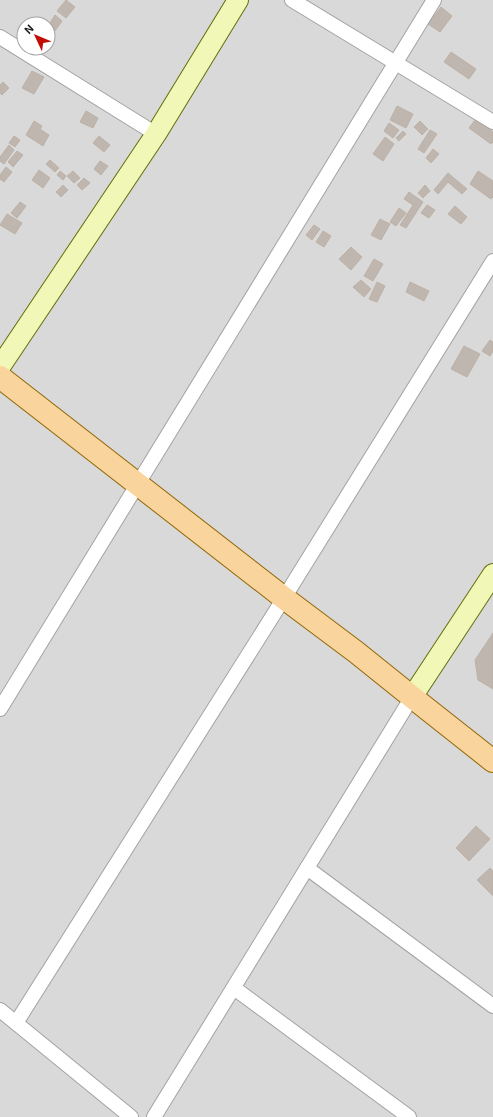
<svg xmlns="http://www.w3.org/2000/svg" width="493" height="1117" font-family="'Exo 2',sans-serif">
  <rect width="100%" height="100%" fill="#edeae2"/>
  <path fill="#dad9d9" fill-rule="evenodd" d="M0,0h493v1117h-493zM24,24h24v24h-24z"/>
  <g fill="#beb6af" stroke="#beb1a5">
    <polygon points="66,0 75,7 66,18 57,11"/>
    <polygon points="441,7 452,16 440,32 428,24"/>
    <polygon points="55,15 62,21 55,31 48,26"/>
    <polygon points="451,52 476,69 469,79 444,62"/>
    <polygon points="32,71 44,77 34,94 22,88"/>
    <polygon points="3,82 9,88 2,95 0,93 0,85"/>
    <polygon points="397,106 413,114 406,128 390,120"/>
    <polygon points="86,111 98,118 93,128 80,122"/>
    <polygon points="476,119 493,132 493,142 491,144 469,128"/>
    <polygon points="34,121 42,126 40,129 49,135 43,146 26,135"/>
    <polygon points="420,121 428,129 422,135 414,127"/>
    <polygon points="389,123 399,130 393,138 384,131"/>
    <polygon points="430,130 437,134 424,153 418,149"/>
    <polygon points="403,131 406,134 399,141 396,138"/>
    <polygon points="14,136 20,140 15,147 9,143"/>
    <polygon points="99,136 110,145 104,152 93,143"/>
    <polygon points="385,137 394,144 383,161 373,154"/>
    <polygon points="9,145 14,150 4,164 0,161 0,157"/>
    <polygon points="433,149 439,154 431,163 426,158"/>
    <polygon points="17,151 23,155 13,167 8,162"/>
    <polygon points="50,160 59,168 55,172 46,164"/>
    <polygon points="100,161 108,166 101,175 94,169"/>
    <polygon points="6,167 12,172 4,182 0,179 0,175"/>
    <polygon points="39,170 50,178 43,188 32,180"/>
    <polygon points="60,171 66,176 63,180 57,175"/>
    <polygon points="73,171 80,178 74,183 67,176"/>
    <polygon points="478,171 493,181 493,197 491,199 470,184"/>
    <polygon points="448,173 467,189 462,194 448,182 438,194 434,190"/>
    <polygon points="84,178 90,183 82,190 77,185"/>
    <polygon points="63,185 68,190 61,197 56,192"/>
    <polygon points="425,185 430,191 423,198 418,193"/>
    <polygon points="409,192 423,202 406,228 400,225 413,205 404,199"/>
    <polygon points="20,202 26,206 17,218 11,213"/>
    <polygon points="427,205 435,210 429,218 421,213"/>
    <polygon points="455,206 467,217 461,224 448,214"/>
    <polygon points="399,208 406,213 396,226 390,222"/>
    <polygon points="7,214 22,223 15,234 0,225"/>
    <polygon points="380,219 390,224 381,240 371,235"/>
    <polygon points="314,225 320,229 312,240 306,235"/>
    <polygon points="323,231 331,236 324,247 316,242"/>
    <polygon points="351,247 362,257 351,270 339,259"/>
    <polygon points="374,259 383,264 373,281 364,276"/>
    <polygon points="361,280 371,289 364,297 353,287"/>
    <polygon points="377,282 385,286 377,302 369,299"/>
    <polygon points="410,282 429,291 424,301 406,292"/>
    <polygon points="490,340 493,342 493,351 490,356 482,351"/>
    <polygon points="464,346 480,354 467,377 451,369"/>
    <polygon points="493,633 493,689 478,680 475,660"/>
    <polygon points="476,826 490,839 469,861 456,848"/>
    <polygon points="490,868 493,871 493,896 477,880"/>
  </g>
  <g fill="none" stroke-linecap="round" stroke-linejoin="round">
    <g stroke="#a3a3a3" stroke-width="16">
      <g id="street">
        <polyline points="292,0 493,122"/>
        <polyline points="0,37 156,134"/>
        <polyline points="0,709 434,0"/>
        <polyline points="307,868 493,1006"/>
        <polyline points="234,988 409,1117"/>
        <polyline points="0,1010 131,1117"/>
        <polyline points="16,1023 284,598 493,261"/>
        <polyline points="154,1117 412,697"/>
      </g>
    </g>
    <g stroke="#606f08" stroke-width="22">
      <g id="secondary">
        <polyline points="0,367 156,134 238,0"/>
        <polyline points="412,697 493,574"/>
      </g>
    </g>
    <g stroke="#906705" stroke-width="24">
      <polyline id="primary" points="0,377 284,598 356,652 412,697 493,761"/>
    </g>
    <use href="#street" stroke="#fff" stroke-width="14"/>
    <use href="#secondary" stroke="#f1f7b6" stroke-width="20"/>
    <use href="#primary" stroke="#f9d49c" stroke-width="22"/>
  </g>
  <g transform="translate(36 36) rotate(314)"><circle r="19" fill="#ffffff" stroke="#a4a4a4"/>
  <path d="M0-3L7 15L0 10L-7 15Z" fill="#c20d06"/>
  <text y="-6" font-size="11" font-weight="bold" text-anchor="middle" fill="#1c1c1c">N</text>
  </g>
</svg>
